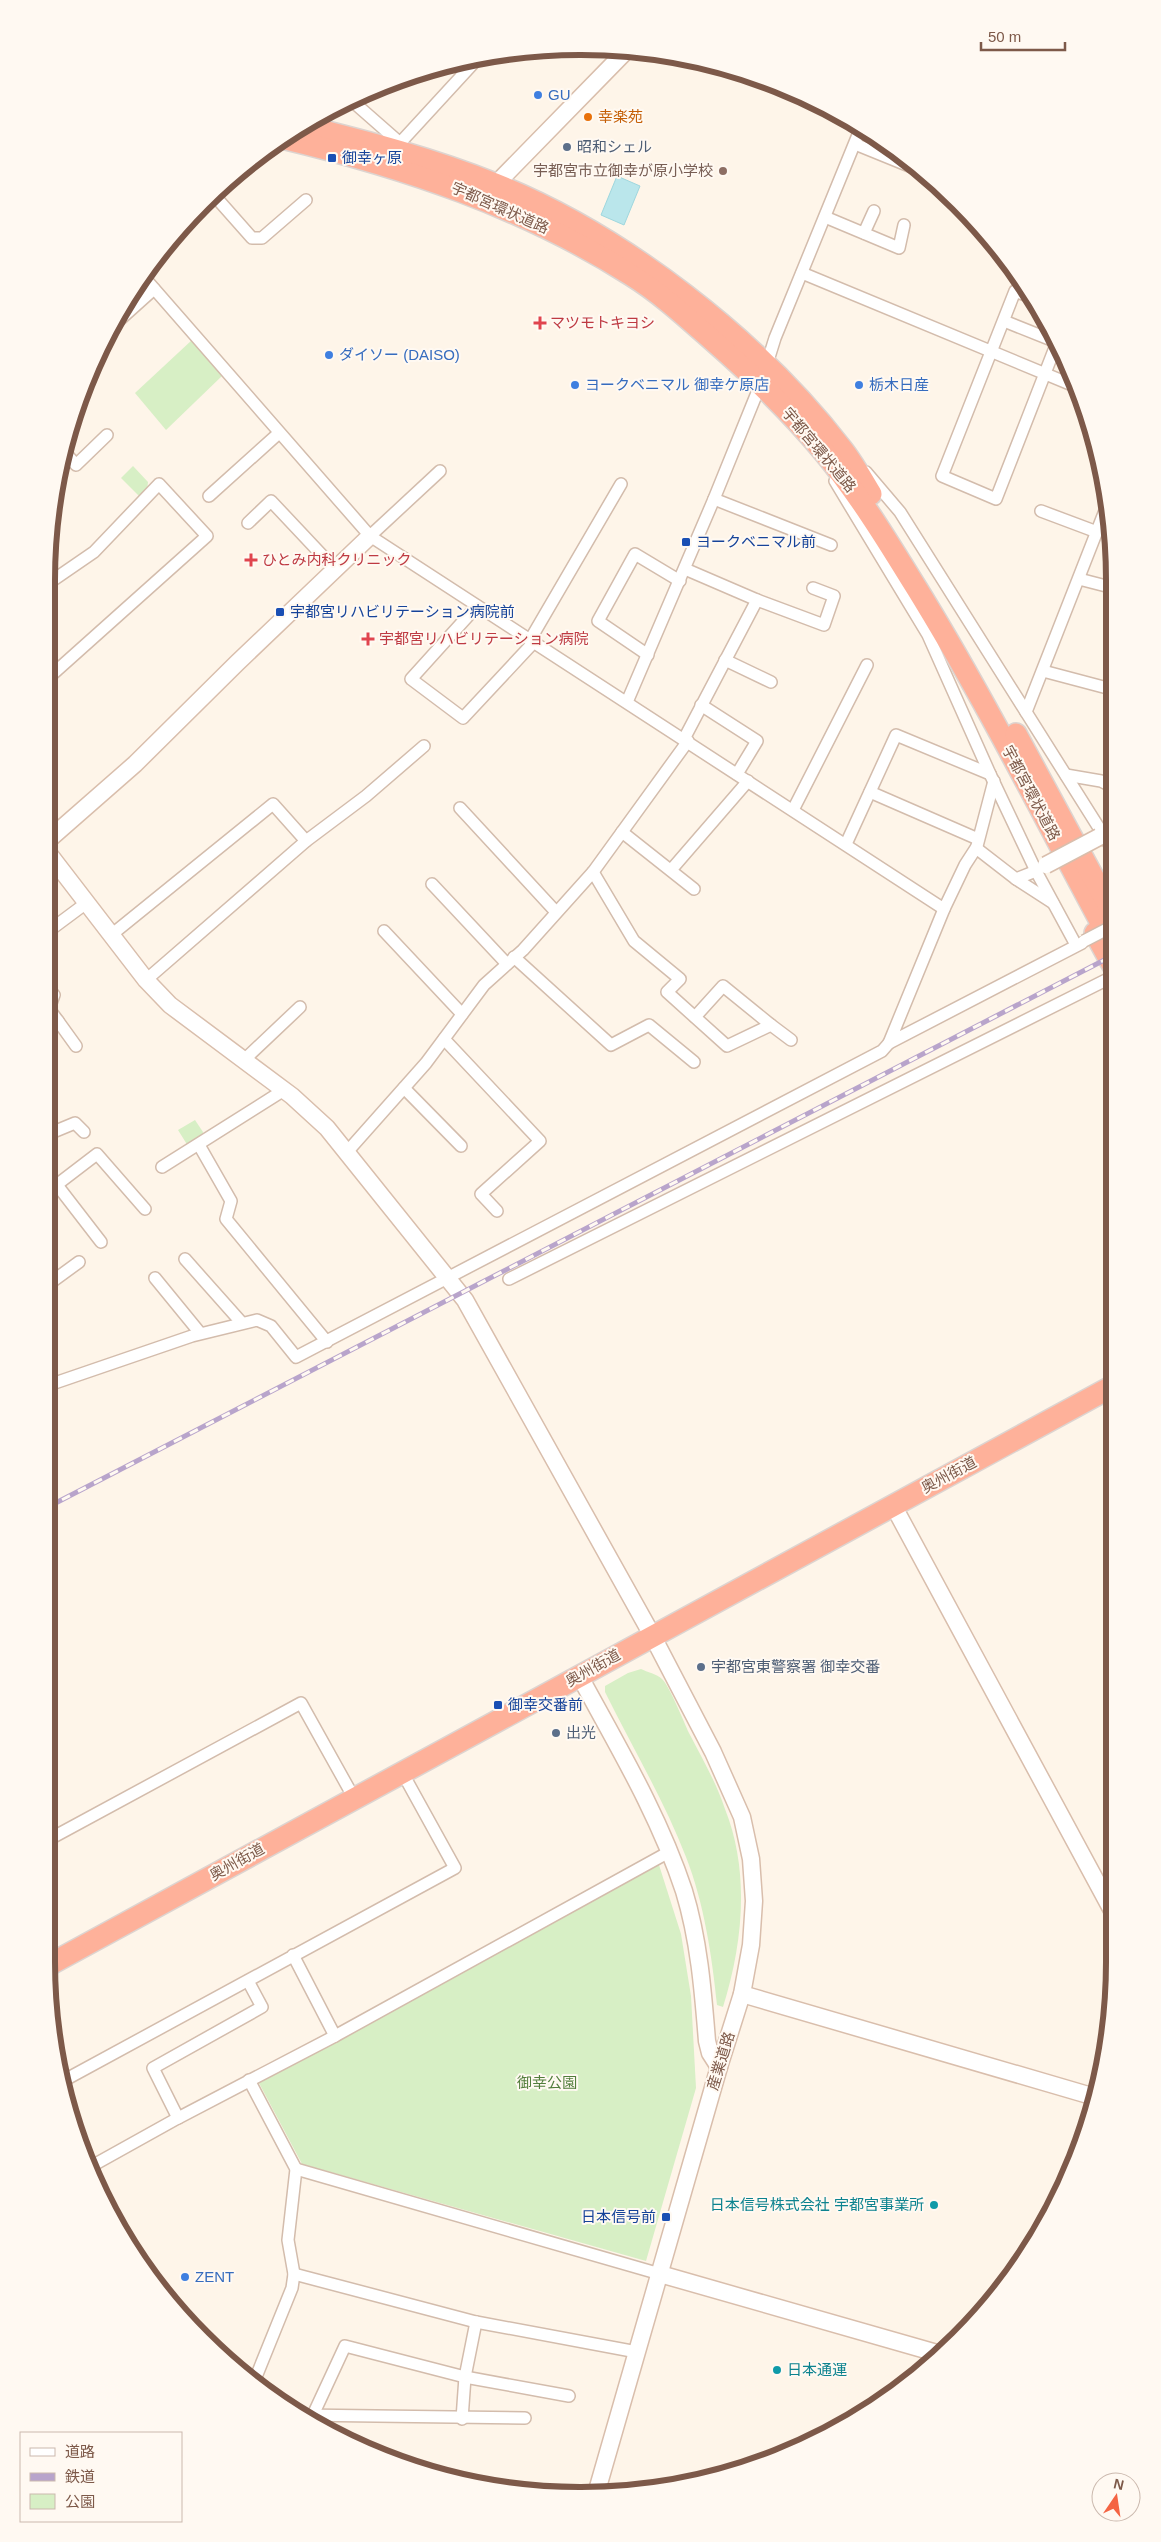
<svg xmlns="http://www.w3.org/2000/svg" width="1161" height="2542" font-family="Arial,'Noto Sans JP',sans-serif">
  <rect width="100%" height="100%" fill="#fef5e9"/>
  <g fill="#d7efc5">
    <polygon points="192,340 223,375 166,430 135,393"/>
    <polygon points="133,466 148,482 147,490 140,497 121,478"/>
    <polygon points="195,1120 203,1132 202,1138 188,1146 178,1130"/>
    <path d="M641,1669c6,3 16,5 21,10 7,6 22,43 27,54 13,25 27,49 36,76 25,63 18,134 -2,198l-6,-2c-5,-49 -13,-102 -31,-148 -22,-57 -54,-110 -81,-165v-6l23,-13z"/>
    <polygon points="645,1861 659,1865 681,1934 691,1996 696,2088 646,2261 302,2164 259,2083"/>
  </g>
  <polygon fill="#bae6eb" stroke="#9fd7de" points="617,176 640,186 624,225 601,215"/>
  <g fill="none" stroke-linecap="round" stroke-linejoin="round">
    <g stroke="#d3bcac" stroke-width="14">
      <g id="street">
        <polyline points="351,100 400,143 480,56"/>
        <polyline points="855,144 919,170"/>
        <polyline points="213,194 252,238 262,238 306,200"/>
        <polyline points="825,217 899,248 904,225"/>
        <polyline points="864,233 874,211"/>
        <polyline points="802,273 1077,387"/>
        <polyline points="143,276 370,536 944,909 965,865 976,848 1016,879 1036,871"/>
        <polyline points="1028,296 1015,291 942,476 996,499 1056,345"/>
        <polyline points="1004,321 1054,341"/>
        <polyline points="115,324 154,289"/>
        <polyline points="64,451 76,465 107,435"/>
        <polyline points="866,472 900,512 1111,847"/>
        <polyline points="835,481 928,635 990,774 1036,871 1076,945"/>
        <polyline points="209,496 279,433"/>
        <polyline points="714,499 831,545"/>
        <polyline points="1041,511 1097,532"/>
        <polyline points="248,523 271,501 335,569"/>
        <polyline points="370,536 440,471"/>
        <polyline points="1079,579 1110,587"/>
        <polyline points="757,600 824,625 834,596 813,588"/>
        <polyline points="477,606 411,679 463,718 534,642"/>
        <polyline points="530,640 621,484"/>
        <polyline points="648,655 598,621 635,554 680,581"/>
        <polyline points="725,660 771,682"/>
        <polyline points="1043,671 1111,689"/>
        <polyline points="46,680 207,536 159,484 94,552 46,585"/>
        <polyline points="627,702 714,499 761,383 775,338 860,130"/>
        <polyline points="701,705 757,741 737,774"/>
        <polyline points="1026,712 1108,503"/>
        <polyline points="684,739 757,600 685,569"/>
        <polyline points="1066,775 1101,781 1111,786"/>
        <polyline points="870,792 978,839"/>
        <polyline points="460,808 556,912"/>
        <polyline points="793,810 867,665"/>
        <polyline points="622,832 694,889"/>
        <polyline points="846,844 896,735 990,774"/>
        <polyline points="977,846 994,781"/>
        <polyline points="671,870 748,781"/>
        <polyline points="593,872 634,941 680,979 667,992 727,1046 771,1025 791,1040"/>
        <polyline points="1016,879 1053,903"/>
        <polyline points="432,884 507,964"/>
        <polyline points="944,909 889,1043 1082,943"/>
        <polyline points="384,931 462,1014"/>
        <polyline points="46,933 85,904"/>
        <polyline points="110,936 273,804 306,841"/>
        <polyline points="514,957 611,1045 649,1025 694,1062"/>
        <polyline points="146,980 306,841 366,796 424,746"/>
        <polyline points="695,1017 723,986 771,1025"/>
        <polyline points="58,1021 76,1046"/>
        <polyline points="46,1029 58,1021 49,1009 54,995 46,985"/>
        <polyline points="444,1039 540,1141 481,1194 497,1211"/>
        <polyline points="244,1060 300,1007"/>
        <polyline points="404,1088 461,1146"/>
        <polyline points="46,1135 75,1123 84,1132"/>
        <polyline points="199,1145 231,1201 226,1219 327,1342"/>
        <polyline points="347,1152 426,1063 484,985 523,950 593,872 688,741"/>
        <polyline points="162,1167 284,1090"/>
        <polyline points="57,1185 101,1242"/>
        <polyline points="46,1193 97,1154 145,1209"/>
        <polyline points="185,1259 241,1322"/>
        <polyline points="155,1278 200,1333"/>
        <polyline points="509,1279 1112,977"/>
        <polyline points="46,1286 79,1262"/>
        <polyline points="46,1386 192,1336 257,1320 271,1326 296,1357 882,1051 889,1043"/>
        <polyline points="46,1841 301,1703 354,1798"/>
        <polyline points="293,1955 335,2036"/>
        <polyline points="249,2080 296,2169 288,2240 294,2274 292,2288 254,2382"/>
        <polyline points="61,2082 455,1868 402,1772"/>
        <polyline points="178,2118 153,2068 262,2007 248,1981"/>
        <polyline points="90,2167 178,2118 335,2036 669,1852"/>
        <polyline points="296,2169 660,2274"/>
        <polyline points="294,2274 476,2322 637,2352"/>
        <polyline points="300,2415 525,2418"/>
        <polyline points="313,2415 345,2346 465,2377 569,2396"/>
        <polyline points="462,2419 465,2377 476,2322"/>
      </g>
    </g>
    <g stroke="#d9beac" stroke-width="19">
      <g id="secondary">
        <polyline points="492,194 496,184 626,51"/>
        <polyline points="1099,837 1111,830"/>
        <polyline points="46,842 135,764 237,663 370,536"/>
        <polyline points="46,850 146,980 170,1005 292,1096 327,1128 465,1300 652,1635 713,1752 742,1817 751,1859 754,1901 751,1945 742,1994 719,2067 596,2494"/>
        <polyline points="893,1505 1115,1916"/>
        <path d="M579,1675c38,70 80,140 105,216 15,49 19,100 23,150l3,12 9,14"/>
        <polyline points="742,1994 1095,2097"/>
        <polyline points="660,2274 940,2354"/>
      </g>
    </g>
    <g stroke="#ddd4d0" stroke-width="24">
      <g id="highway">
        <path d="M303,126c65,16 130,33 192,58 128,51 263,156 347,265 11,14 20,30 29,45"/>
        <path d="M282,138c122,29 242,69 349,137 29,18 54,41 80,64 40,35 78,71 112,112 39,47 70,99 102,151 67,110 125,227 187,341"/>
        <polyline points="1016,734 1111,910"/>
        <polyline points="1095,933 1112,964"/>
        <polyline points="47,1966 1113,1386"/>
      </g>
    </g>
    <use href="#street" stroke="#fff" stroke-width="11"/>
    <use href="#secondary" stroke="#fff" stroke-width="16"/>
    <use href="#highway" stroke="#feb19a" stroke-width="21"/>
    <g stroke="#b8a4cb" stroke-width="5">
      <polyline id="rail" points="46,1508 1112,956"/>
    </g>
    <use href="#rail" stroke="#fff9f2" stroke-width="3" stroke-dasharray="9" stroke-linecap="butt"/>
    <g stroke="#d3bcac" stroke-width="14" stroke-linecap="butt">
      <polyline id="street-bridge" points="1084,941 1111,927"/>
    </g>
    <g stroke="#d9beac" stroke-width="19" stroke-linecap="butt">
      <polyline id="secondary-bridge" points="1046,865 1099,837"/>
    </g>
    <use href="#street-bridge" stroke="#fff" stroke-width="11"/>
    <use href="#secondary-bridge" stroke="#fff" stroke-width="16"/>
  </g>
  <g fill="#3f7fe0" stroke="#fff9f2" stroke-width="2">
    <circle cx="538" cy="95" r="5"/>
    <circle cx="329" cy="355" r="5"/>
    <circle cx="575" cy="385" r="5"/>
    <circle cx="859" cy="385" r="5"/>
    <circle cx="185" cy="2277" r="5"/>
  </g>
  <circle fill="#e8710a" stroke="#fff9f2" stroke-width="2" cx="588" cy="117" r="5"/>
  <g fill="#5c6f8a" stroke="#fff9f2" stroke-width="2">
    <circle cx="567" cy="147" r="5"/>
    <circle cx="701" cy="1667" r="5"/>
    <circle cx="556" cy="1733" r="5"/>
  </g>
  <g fill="#1a4fb4" stroke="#fff9f2" stroke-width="2">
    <rect x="327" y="153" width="10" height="10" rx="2.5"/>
    <rect x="681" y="537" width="10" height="10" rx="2.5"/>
    <rect x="275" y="607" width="10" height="10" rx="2.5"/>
    <rect x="493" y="1700" width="10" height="10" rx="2.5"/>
    <rect x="661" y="2212" width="10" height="10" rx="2.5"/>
  </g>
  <circle fill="#8d6e63" stroke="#fff9f2" stroke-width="2" cx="723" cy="171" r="5"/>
  <g fill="#e0444e" stroke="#fff9f2" stroke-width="2">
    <path d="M537.5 315.5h5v5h5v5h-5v5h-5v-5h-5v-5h5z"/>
    <path d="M248.5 552.5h5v5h5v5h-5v5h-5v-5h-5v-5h5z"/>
    <path d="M365.5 631.5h5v5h5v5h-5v5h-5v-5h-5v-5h5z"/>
  </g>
  <g fill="#0f9aa8" stroke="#fff9f2" stroke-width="2">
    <circle cx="934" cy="2205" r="5"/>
    <circle cx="777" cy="2370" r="5"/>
  </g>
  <g text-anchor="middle" stroke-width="4" stroke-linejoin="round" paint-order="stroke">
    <g font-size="15" fill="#366cbe" stroke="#fff9f2" text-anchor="start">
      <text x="548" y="100">GU</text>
      <text x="339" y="360">ダイソー (DAISO)</text>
      <text x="585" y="390">ヨークベニマル 御幸ケ原店</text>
      <text x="869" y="390">栃木日産</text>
      <text x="195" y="2282">ZENT</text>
    </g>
    <g font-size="15" fill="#c56008" stroke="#fff9f2" text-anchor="start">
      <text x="598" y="122">幸楽苑</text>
    </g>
    <g font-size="15" fill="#4e5e75" stroke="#fff9f2" text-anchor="start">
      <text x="577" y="152">昭和シェル</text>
      <text x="711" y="1672">宇都宮東警察署 御幸交番</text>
      <text x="566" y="1738">出光</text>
    </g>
    <g font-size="15" fill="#164399" stroke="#fff9f2" text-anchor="start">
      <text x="342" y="163">御幸ヶ原</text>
      <text x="696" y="547">ヨークベニマル前</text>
      <text x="290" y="617">宇都宮リハビリテーション病院前</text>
      <text x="508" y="1710">御幸交番前</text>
      <text x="656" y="2222" text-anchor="end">日本信号前</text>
    </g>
    <g font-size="15" fill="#785e54" stroke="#fff9f2" text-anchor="end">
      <text x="713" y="176">宇都宮市立御幸が原小学校</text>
    </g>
    <g font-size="15" fill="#7d5949" stroke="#fff9f2">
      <text transform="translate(500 208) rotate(24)" y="5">宇都宮環状道路</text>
      <text transform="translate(819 450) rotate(50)" y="5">宇都宮環状道路</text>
      <text transform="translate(1031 793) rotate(62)" y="5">宇都宮環状道路</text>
      <text transform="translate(949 1475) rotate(-28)" y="5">奥州街道</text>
      <text transform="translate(593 1668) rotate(-29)" y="5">奥州街道</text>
      <text transform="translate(237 1862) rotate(-29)" y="5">奥州街道</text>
      <text transform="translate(721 2061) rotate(-73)" y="5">産業道路</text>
    </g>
    <g font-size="15" fill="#be3a42" stroke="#fff9f2" text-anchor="start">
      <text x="550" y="328">マツモトキヨシ</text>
      <text x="262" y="565">ひとみ内科クリニック</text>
      <text x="379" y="644">宇都宮リハビリテーション病院</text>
    </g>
    <g font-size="15" fill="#527e3c" stroke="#fff9f2">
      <text x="547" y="2088">御幸公園</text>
    </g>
    <g font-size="15" fill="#0d838f" stroke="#fff9f2" text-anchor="end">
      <text x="924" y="2210">日本信号株式会社 宇都宮事業所</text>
      <text x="787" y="2375" text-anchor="start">日本通運</text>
    </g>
  </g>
  <path d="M0 0H1161V2542H0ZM580 55H581A525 525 0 0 1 1106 580V1962A525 525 0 0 1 581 2487H580A525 525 0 0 1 55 1962V580A525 525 0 0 1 580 55Z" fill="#fff9f2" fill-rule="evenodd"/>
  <path fill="none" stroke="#7d5949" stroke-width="6" d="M580 55H581A525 525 0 0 1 1106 580V1962A525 525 0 0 1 581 2487H580A525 525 0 0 1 55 1962V580A525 525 0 0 1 580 55Z"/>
  <rect x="20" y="2432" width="162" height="90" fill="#fff9f2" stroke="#cbb9ae"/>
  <rect x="30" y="2448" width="25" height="8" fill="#ffffff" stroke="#cbb9ae"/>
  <text x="65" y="2457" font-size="15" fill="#7d5949">道路</text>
  <rect x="30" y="2473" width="25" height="8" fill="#b8a4cb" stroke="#cbb9ae"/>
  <text x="65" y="2482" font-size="15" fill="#7d5949">鉄道</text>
  <rect x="30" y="2494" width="25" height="15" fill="#d7efc5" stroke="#cbb9ae"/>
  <text x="65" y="2507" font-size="15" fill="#7d5949">公園</text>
  <g transform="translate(1116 2497) rotate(13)"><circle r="24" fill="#fff9f2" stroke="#cbb9ae"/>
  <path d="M0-4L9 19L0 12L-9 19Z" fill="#f46443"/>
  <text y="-8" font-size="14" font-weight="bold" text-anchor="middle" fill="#7d5949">N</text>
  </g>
  <path d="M981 42v8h84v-8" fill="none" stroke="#7d5949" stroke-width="2.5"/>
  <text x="988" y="42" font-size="15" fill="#7d5949" stroke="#fff9f2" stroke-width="4" paint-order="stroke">50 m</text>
</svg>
